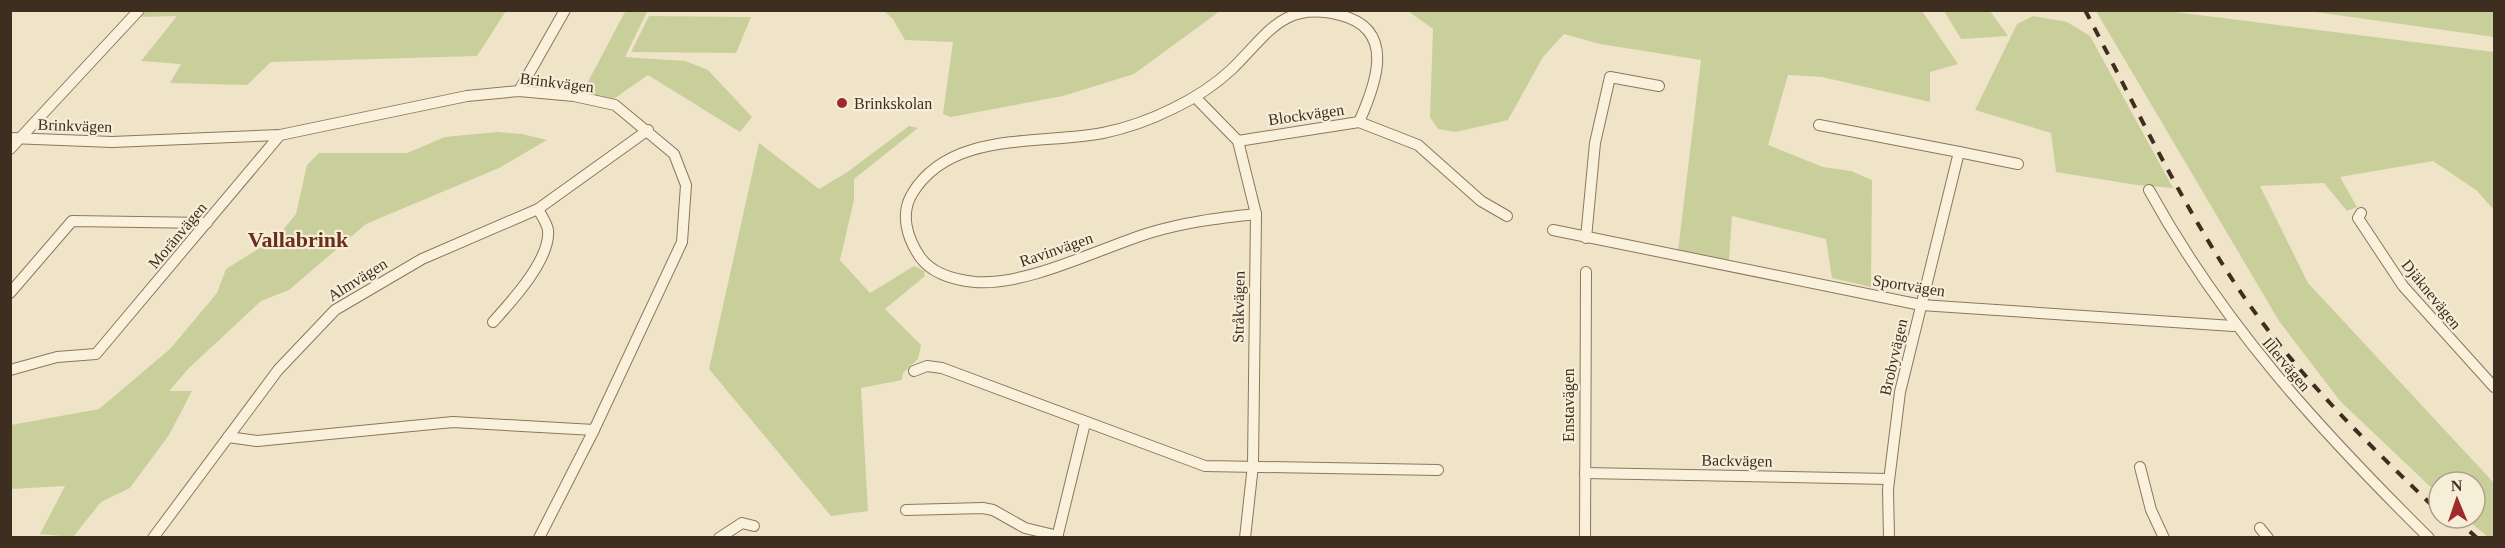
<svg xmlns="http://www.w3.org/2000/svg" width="2505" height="548" font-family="Georgia,serif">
  <rect width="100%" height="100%" fill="#f0e4c8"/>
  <g fill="#c9cf9b">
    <polygon points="147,10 506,10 506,11 477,56 271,62 247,85 170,83 181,64 141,61 177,16 141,17"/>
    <polygon points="884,11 1220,11 1134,74 1063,96 951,117 943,114 953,42 905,40 893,19"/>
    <polygon points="1408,11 1922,11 1958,64 1930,72 1930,102 1822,77 1788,75 1768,145 1823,167 1851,171 1872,180 1871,287 1832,278 1826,239 1732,216 1729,260 1678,251 1701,60 1600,44 1564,34 1543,57 1508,120 1456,132 1438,129 1430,117 1433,29"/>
    <polygon points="1944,11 1990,11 2008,36 1961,39"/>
    <polygon points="2096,11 2167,11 2494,52 2494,210 2476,190 2433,161 2340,177 2357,207 2347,211 2324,183 2260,186 2308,283 2494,483 2494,537 2488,537 2465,518 2475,518 2475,482 2439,482 2439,495 2340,401 2279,321"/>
    <polygon points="2308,11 2494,11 2494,37"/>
    <polygon points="625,12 647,12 625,57 685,61 708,70 752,117 740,132 648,75 612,100 582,93"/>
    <polygon points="649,16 751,17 736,53 631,52"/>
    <polygon points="2033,16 2067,22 2090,36 2173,188 2137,185 2056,172 2051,133 1975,110 2017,24"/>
    <polygon points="909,126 918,128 854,179 854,200 840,260 870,293 914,266 924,271 925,276 885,309 921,345 918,359 903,373 902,380 861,388 868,511 831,516 709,369 759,143 819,189 846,173"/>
    <polygon points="497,132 522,134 547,140 499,168 366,224 289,290 261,301 189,368 169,391 192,391 169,435 130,488 101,502 73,537 40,534 65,486 11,489 11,425 99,409 170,349 217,293 226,269 277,237 296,214 307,165 319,153 407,153 445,137"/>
  </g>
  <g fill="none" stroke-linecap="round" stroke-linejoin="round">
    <g stroke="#8d765c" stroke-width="12">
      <g id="minor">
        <polyline points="519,91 565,10"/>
        <polyline points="1195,97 1238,141 1256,214 1253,465 1245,538"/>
        <polyline points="1359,122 1418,145 1481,201 1507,216"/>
        <polyline points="1819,125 1959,152 1900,392 1888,489 1889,538"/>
        <polyline points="10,138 112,142 280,135 467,96 519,91 574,96 615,105 674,154 686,185 682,242 594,430 453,422 257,441 228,437"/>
        <polyline points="1238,141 1359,122"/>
        <polyline points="10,149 139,10"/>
        <polyline points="1959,152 2018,164"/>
        <path d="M2149,190c75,136 170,239 280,348"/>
        <polyline points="2361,213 2358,218 2403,286 2494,387"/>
        <path d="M1256,214c-37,4 -71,8 -107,19 -51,16 -122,53 -174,49 -20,-2 -43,-8 -55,-25 -13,-19 -20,-43 -8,-63 38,-64 129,-49 191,-61 24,-5 47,-13 69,-24 21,-10 43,-24 60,-40 35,-34 51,-69 108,-54 57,14 36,69 19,107"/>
        <polyline points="1553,230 1921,305 2233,326"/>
        <polyline points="1586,238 1595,143 1610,77 1659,86"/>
        <polyline points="10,293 72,221 207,223"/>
        <path d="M493,322c18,-20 58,-63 55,-92 -1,-7 -7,-15 -10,-21"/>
        <polyline points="10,370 57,357 96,354 280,135"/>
        <polyline points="914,371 927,366 942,368 1205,466 1438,470"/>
        <polyline points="2140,467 2151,510 2164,538"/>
        <polyline points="1585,473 1888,479"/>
        <polyline points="906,510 983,508 993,510 1025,528 1058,536"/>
        <polyline points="2260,528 2268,538"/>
        <polyline points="153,538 278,370 335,310 422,259 538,209 648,130"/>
        <polyline points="539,538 594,430"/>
        <polyline points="719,538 742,523 754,526"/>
        <polyline points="1057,538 1085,423"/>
        <polyline points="1585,538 1586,272"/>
      </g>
    </g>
    <use href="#minor" stroke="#faf1dc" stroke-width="10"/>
    <g stroke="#3d2e20" stroke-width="4" stroke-dasharray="10 10" stroke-linecap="butt">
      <path d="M2085,10c51,97 97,196 159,287 55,80 125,148 195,215"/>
      <polyline points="2455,518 2477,538"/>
    </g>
  </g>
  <circle fill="#9e2a2b" stroke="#f7eed8" stroke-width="2" cx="842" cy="103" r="6"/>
  <g text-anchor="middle" stroke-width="4.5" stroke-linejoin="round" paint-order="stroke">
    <g font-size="16" fill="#3d2e20" stroke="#f7eed8">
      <text transform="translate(557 82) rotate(7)" y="6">Brinkvägen</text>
      <text transform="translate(1306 114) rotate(-8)" y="6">Blockvägen</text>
      <text transform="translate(75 125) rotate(2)" y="6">Brinkvägen</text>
      <text transform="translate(177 235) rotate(-50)" y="6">Moränvägen</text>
      <text transform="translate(1056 249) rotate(-19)" y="6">Ravinvägen</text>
      <text transform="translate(357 279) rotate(-32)" y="6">Almvägen</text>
      <text transform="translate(1909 285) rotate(9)" y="6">Sportvägen</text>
      <text transform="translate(2432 294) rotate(51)" y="6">Djäknevägen</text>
      <text transform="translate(1238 307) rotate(-89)" y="6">Stråkvägen</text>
      <text transform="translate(1893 357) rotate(-77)" y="6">Brobyvägen</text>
      <text transform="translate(2287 364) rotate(50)" y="6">Illervägen</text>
      <text transform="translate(1568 405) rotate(-90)" y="6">Enstavägen</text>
      <text transform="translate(1737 460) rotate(1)" y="6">Backvägen</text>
    </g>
    <g font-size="16" fill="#3d2e20" stroke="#f7eed8" text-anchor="start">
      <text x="854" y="109">Brinkskolan</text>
    </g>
    <g font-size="22" font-weight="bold" fill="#6b2e1e" stroke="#f7eed8">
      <text x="298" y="247">Vallabrink</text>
    </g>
  </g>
  <rect width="2505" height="548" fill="none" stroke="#3d2e20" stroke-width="24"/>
  <g transform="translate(2457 500) rotate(358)"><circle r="28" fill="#f7eed8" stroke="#ada18e" stroke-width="1.5"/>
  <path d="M0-4.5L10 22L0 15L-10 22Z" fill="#9e2a2b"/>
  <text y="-9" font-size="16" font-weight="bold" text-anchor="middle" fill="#3d2e20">N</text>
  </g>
</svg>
